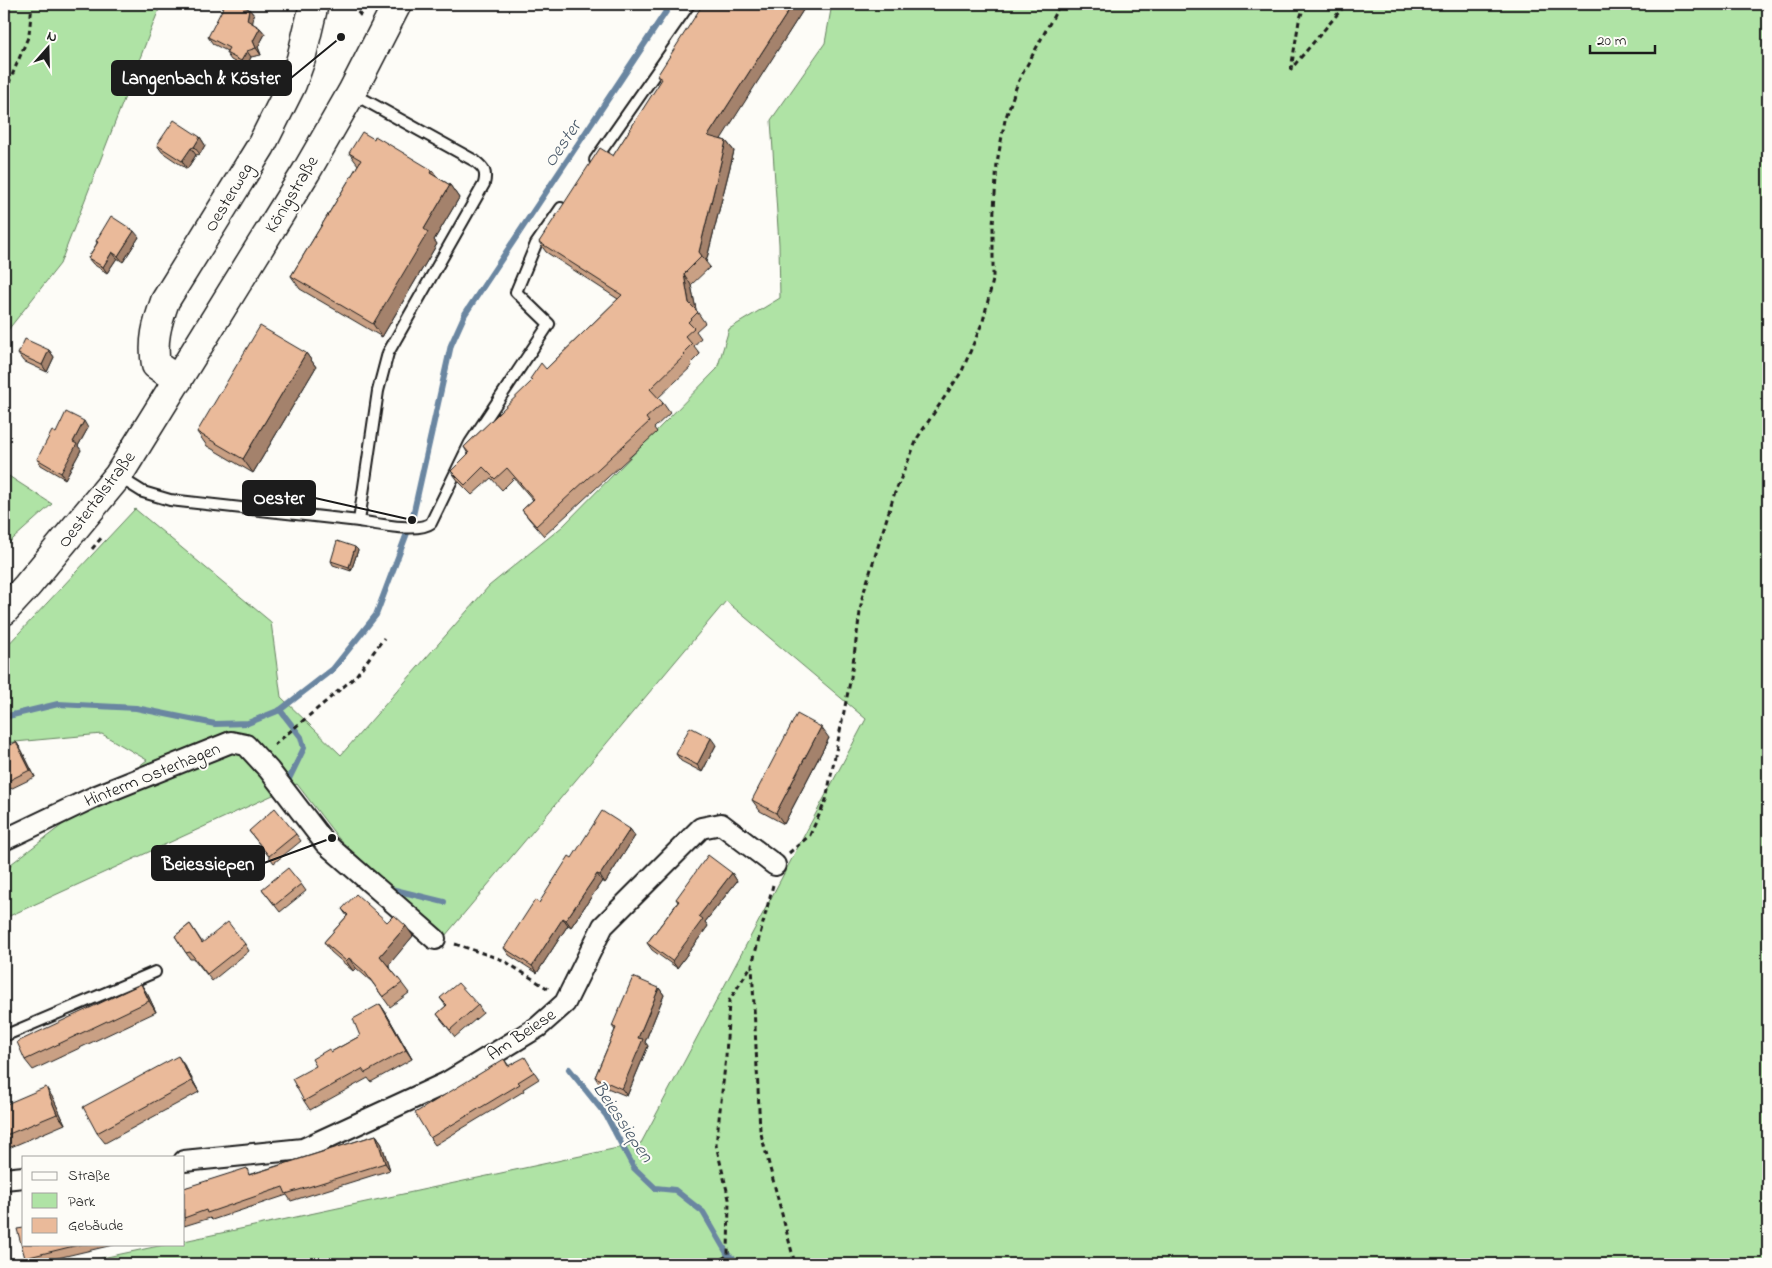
<svg xmlns="http://www.w3.org/2000/svg" width="1772" height="1268" font-family="'Indie Flower',sans-serif">
  <rect width="100%" height="100%" fill="#fdfcf7"/>
  <filter id="ink" filterUnits="userSpaceOnUse"><feTurbulence type="fractalNoise" baseFrequency=".02" numOctaves="2"/><feDisplacementMap in="SourceGraphic" scale="10" xChannelSelector="R" yChannelSelector="G"/><feConvolveMatrix kernelMatrix="1 2 1 2 8 2 1 2 1" color-interpolation-filters="sRGB"/></filter>
  <g filter="url(#ink)">
    <g fill="#afe3a5" stroke="#668060">
      <polygon points="4,4 161,4 60,264 4,335"/>
      <polygon points="832,4 1768,4 1768,1264 74,1264 168,1244 184,1244 184,1241 641,1143 866,719 726,601 445,936 339,839 297,784 5,918 4,885 11,864 147,760 102,734 4,743 4,649 135,509 271,622 281,697 341,755 489,586 563,526 717,369 729,329 780,298 779,244 771,120 825,43"/>
      <polygon points="4,473 52,504 4,547"/>
    </g>
    <g fill="none" stroke-linecap="round" stroke-linejoin="round">
      <g stroke="#6b86a1" stroke-width="6">
        <polyline points="280,710 301,737 304,748 288,781 292,786"/>
        <polyline points="4,717 58,704 136,708 215,724 248,723 280,710 333,669 376,615 412,520 451,345 465,314 671,4"/>
        <polyline points="387,888 444,902"/>
        <polyline points="569,1069 606,1115 634,1168 655,1188 675,1190 703,1212 728,1255 740,1264"/>
      </g>
      <g stroke="#1c1c1c" stroke-width="14">
        <g id="lane">
          <path d="M352,93l123,68c9,7 12,11 9,23l-96,169 -10,38 -19,130c17,3 59,12 72,2l39,-80 79,-119 -33,-32 20,-48 25,-36"/>
          <polyline points="595,160 704,4"/>
          <polyline points="119,477 143,492 170,500 359,521"/>
          <polyline points="4,1036 155,972"/>
        </g>
      </g>
      <g stroke="#1c1c1c" stroke-width="24">
        <g id="street">
          <polyline points="4,840 94,797 231,742 246,745 269,770 325,843 435,939"/>
          <polyline points="184,1161 303,1149 446,1083 538,1027 565,1003 603,926 701,828 721,824 775,865"/>
          <polyline points="4,1179 24,1177"/>
        </g>
      </g>
      <g stroke="#1c1c1c" stroke-width="31">
        <g id="secondary">
          <path d="M178,380l-22,-15c-4,-24 1,-41 9,-64l96,-155 31,-62 9,-25 13,-55"/>
          <polyline points="4,611 27,586 118,476 306,172 352,92 397,4"/>
        </g>
      </g>
      <g stroke="#1c1c1c" stroke-width="3" stroke-dasharray="5 4" stroke-linecap="butt">
        <polyline points="355,4 355,9 363,18"/>
        <polyline points="1305,4 1299,21 1291,69 1346,4"/>
        <polyline points="5,92 29,35 32,4"/>
        <polyline points="92,549 102,537"/>
        <polyline points="4,642 10,636"/>
        <polyline points="274,745 355,677 384,638"/>
        <polyline points="789,853 810,835 826,800 851,677 862,598 894,495 918,437 962,371 983,321 993,280 993,225 997,163 1005,120 1018,82 1060,4"/>
        <polyline points="773,885 752,965 760,1130 795,1264"/>
        <polyline points="455,944 503,960 550,990"/>
        <polyline points="653,1264 670,1260 705,1264"/>
        <polyline points="714,1264 728,1255 729,1199 716,1145 726,1057 729,1001 751,966"/>
      </g>
      <use href="#lane" stroke="#fdfcf7" stroke-width="10"/>
      <use href="#street" stroke="#fdfcf7" stroke-width="20"/>
      <use href="#secondary" stroke="#fdfcf7" stroke-width="28"/>
    </g>
    <g fill="#c9a084" stroke="#1c1c1c">
      <polygon points="807,4 720,139 726,141 734,151 706,262 710,267 691,285 696,310 705,323 696,331 701,338 694,346 700,354 691,363 692,366 658,398 663,403 670,413 654,428 657,432 544,536 530,520 522,510 533,500 514,478 502,490 491,478 472,495 459,482 451,471 468,454 464,447 532,382 530,379 546,369 618,299 546,252 539,242 613,156 661,82 657,76"/>
      <polygon points="249,9 254,15 252,23 260,28 265,34 258,47 261,55 251,57 246,68 231,60 226,53 227,51 213,44 208,37"/>
      <polygon points="200,137 205,145 200,154 196,155 187,169 162,152 157,145"/>
      <polygon points="349,153 432,170 437,177 450,185 459,198 434,240 437,244 382,337 300,289 291,276 358,165"/>
      <polygon points="139,237 123,262 117,258 107,273 93,264 88,258 97,243 96,241"/>
      <polygon points="49,350 54,357 47,372 23,361 18,354"/>
      <polygon points="306,353 316,367 253,473 207,446 197,432"/>
      <polygon points="88,428 78,446 81,450 65,479 41,465 37,459 56,433"/>
      <polygon points="358,550 351,571 333,565 331,561"/>
      <polygon points="829,738 784,824 760,811 752,800"/>
      <polygon points="16,742 21,749 35,777 4,792 4,748"/>
      <polygon points="716,745 702,772 681,761 676,754"/>
      <polygon points="630,829 635,836 605,883 602,881 571,927 568,925 537,973 509,955 504,948 539,903 572,858"/>
      <polygon points="249,831 296,834 301,841 274,863"/>
      <polygon points="732,873 737,881 705,922 708,926 677,968 652,950 647,943 678,902 676,899"/>
      <polygon points="301,884 306,891 280,912 262,889"/>
      <polygon points="342,909 387,922 413,936 388,965 409,993 390,1007 372,982 356,968 353,971 331,952 324,942 347,916"/>
      <polygon points="190,924 202,942 245,944 249,951 212,981 194,959 190,959 175,936"/>
      <polygon points="141,984 148,995 156,1012 33,1070 25,1060"/>
      <polygon points="659,988 664,995 645,1042 648,1046 627,1096 600,1085 595,1077 615,1030 612,1026"/>
      <polygon points="440,998 478,1005 483,1013 455,1037 437,1014 446,1006"/>
      <polygon points="380,1004 386,1013 412,1059 371,1082 368,1078 310,1110 304,1101 316,1066 331,1052 360,1036"/>
      <polygon points="504,1059 509,1066 529,1064 539,1079 523,1089 524,1091 435,1145 430,1138"/>
      <polygon points="185,1066 199,1092 105,1143 97,1133"/>
      <polygon points="53,1098 65,1124 4,1150 4,1105"/>
      <polygon points="376,1135 381,1142 390,1170 291,1201 287,1195 212,1220 210,1218 184,1226 184,1188 251,1174"/>
      <polygon points="24,1244 117,1244 32,1264 29,1264 25,1258"/>
    </g>
    <g fill="#a4826c" stroke="#1c1c1c">
      <polygon points="793,4 807,4 716,147 708,136"/>
      <polygon points="249,9 254,15 252,27 247,20"/>
      <polygon points="260,28 265,34 258,47 261,55 256,48 253,41"/>
      <polygon points="247,51 251,57 246,68 241,61"/>
      <polygon points="200,137 205,145 200,154 194,147"/>
      <polygon points="726,141 734,151 706,262 699,252"/>
      <polygon points="191,148 196,155 187,169 182,161"/>
      <polygon points="432,170 441,182 430,173"/>
      <polygon points="450,185 459,198 434,240 437,244 382,337 373,324 424,229"/>
      <polygon points="134,231 139,237 123,262 118,256"/>
      <polygon points="112,252 117,258 107,273 103,267"/>
      <polygon points="684,274 691,285 697,314 689,303"/>
      <polygon points="49,350 54,357 47,372 42,365"/>
      <polygon points="306,353 316,367 253,473 243,459"/>
      <polygon points="84,421 88,428 78,446 81,450 65,479 61,473 73,442"/>
      <polygon points="355,547 358,550 351,571 349,567"/>
      <polygon points="821,727 829,738 784,824 776,813"/>
      <polygon points="711,738 716,745 702,772 697,765"/>
      <polygon points="16,742 21,749 35,777 30,770"/>
      <polygon points="630,829 635,836 605,883 600,875"/>
      <polygon points="732,873 737,881 705,922 708,926 677,968 672,961 699,916"/>
      <polygon points="597,874 602,881 571,927 566,920"/>
      <polygon points="563,918 568,925 537,973 532,966"/>
      <polygon points="406,926 413,936 388,966 380,956"/>
      <polygon points="349,958 356,968 353,971 346,961"/>
      <polygon points="141,984 148,995 156,1012 149,1001"/>
      <polygon points="659,988 664,995 645,1042 648,1046 627,1096 622,1089 638,1038"/>
      <polygon points="380,1004 386,1013 412,1059 406,1050"/>
      <polygon points="178,1056 185,1066 199,1092 192,1081"/>
      <polygon points="46,1087 53,1098 65,1124 57,1114"/>
      <polygon points="376,1135 381,1142 390,1170 385,1163"/>
    </g>
    <g fill="#eaba9a" stroke="#1c1c1c">
      <polygon points="225,4 236,4 249,9 247,20 260,28 253,41 256,48 247,51 241,61 226,53 229,48 208,37"/>
      <polygon points="703,4 793,4 708,136 726,141 699,252 702,256 684,274 689,303 698,312 688,322 694,328 685,336 692,344 683,353 685,355 650,389 663,403 646,418 649,422 536,526 522,510 534,499 507,468 495,479 483,467 465,485 451,471 469,453 464,447 532,381 530,379 541,363 546,369 622,295 539,242 600,148 613,156 662,79 657,76"/>
      <polygon points="174,120 200,137 194,147 191,148 182,161 157,145"/>
      <polygon points="362,132 374,139 375,136 432,170 430,173 450,185 424,229 428,232 373,324 291,276 361,160 349,153"/>
      <polygon points="111,216 134,231 118,256 112,252 103,267 88,258 98,242 96,241"/>
      <polygon points="260,326 306,353 243,459 197,432"/>
      <polygon points="25,339 49,350 42,365 18,354"/>
      <polygon points="66,412 84,421 73,442 77,444 61,473 37,459 52,431 56,433"/>
      <polygon points="337,541 355,547 349,567 331,561"/>
      <polygon points="797,714 821,727 776,813 752,800"/>
      <polygon points="690,727 711,738 697,765 676,754"/>
      <polygon points="16,742 30,770 4,783 4,748"/>
      <polygon points="275,808 296,834 269,856 249,831"/>
      <polygon points="602,811 630,829 600,875 597,874 566,920 563,918 532,966 504,948 535,900 539,903 569,856 572,858"/>
      <polygon points="708,855 732,873 699,916 703,919 672,961 647,943 679,901 676,899"/>
      <polygon points="288,868 301,884 275,905 262,889"/>
      <polygon points="356,894 387,922 394,915 406,926 380,956 402,983 383,997 365,972 349,958 346,961 324,942 348,915 342,909"/>
      <polygon points="228,922 245,944 207,974 190,952 186,953 175,936 190,924 202,943"/>
      <polygon points="633,977 659,988 638,1038 643,1039 622,1089 595,1077 616,1028 612,1026"/>
      <polygon points="458,983 478,1005 450,1030 437,1014 447,1005 440,998"/>
      <polygon points="141,984 149,1001 25,1060 17,1042"/>
      <polygon points="380,1004 406,1050 365,1073 362,1069 304,1101 292,1079 316,1066 312,1059 329,1049 331,1052 360,1036 353,1019"/>
      <polygon points="178,1056 192,1081 97,1133 83,1107"/>
      <polygon points="525,1057 534,1072 518,1082 520,1084 430,1138 415,1113 504,1059 508,1066"/>
      <polygon points="46,1087 57,1114 4,1136 4,1105"/>
      <polygon points="376,1135 385,1163 286,1194 283,1187 207,1213 206,1210 184,1218 184,1188 247,1168 249,1175"/>
      <polygon points="24,1228 24,1244 82,1244 25,1258 17,1229"/>
    </g>
  </g>
  <g text-anchor="middle" stroke-width="4" stroke-linejoin="round" paint-order="stroke">
    <g font-size="18" fill="#1c1c1c" stroke="#fdfcf7">
      <text transform="translate(291 194) rotate(-59)" y="6">Königstraße</text>
      <text transform="translate(228 197) rotate(-59)" y="6">Oesterweg</text>
      <text transform="translate(96 499) rotate(-53)" y="6">Oestertalstraße</text>
      <text transform="translate(152 774) rotate(-22)" y="6">Hinterm Osterhagen</text>
      <text transform="translate(521 1034) rotate(-34)" y="6">Am Beiese</text>
    </g>
    <g font-size="19" font-style="italic" fill="#4a5a6a" stroke="#fdfcf7">
      <text transform="translate(561 143) rotate(-56)" y="7">Oester</text>
      <text transform="translate(624 1121) rotate(56)" y="7">Beiessiepen</text>
    </g>
  </g>
  <path fill="none" stroke="#1c1c1c" stroke-width="2" d="M341 37L291 78M412 520L315 498M332 838L264 863"/>
  <g fill="#1c1c1c" stroke="#fdfcf7" stroke-width="2">
    <circle cx="341" cy="37" r="5"/>
    <circle cx="412" cy="520" r="5"/>
    <circle cx="332" cy="838" r="5"/>
  </g>
  <g fill="#1c1c1c" stroke="#1c1c1c" stroke-width="2">
    <rect x="112" y="61" width="179" height="34" rx="5"/>
    <rect x="243" y="481" width="72" height="34" rx="5"/>
    <rect x="152" y="846" width="112" height="34" rx="5"/>
  </g>
  <g font-size="19" text-anchor="middle" font-weight="bold" fill="#fff">
    <text x="201" y="84">Langenbach &amp; Köster</text>
    <text x="279" y="504">Oester</text>
    <text x="208" y="870">Beiessiepen</text>
  </g>
  <rect width="1772" height="1268" fill="none" stroke="#fdfcf7" stroke-width="20"/>
  <rect x="10" y="10" width="1752" height="1248" fill="none" stroke="#1c1c1c" stroke-width="2" filter="url(#ink)"/>
  <rect x="22" y="1156" width="162" height="90" fill="#fdfcf7" stroke="#a3a29f"/>
  <rect x="32" y="1172" width="25" height="8" fill="#fdfcf7" stroke="#a3a29f"/>
  <text x="68" y="1180" font-size="15" fill="#1c1c1c">Straße</text>
  <rect x="32" y="1193" width="25" height="15" fill="#afe3a5" stroke="#a3a29f"/>
  <text x="68" y="1206" font-size="15" fill="#1c1c1c">Park</text>
  <rect x="32" y="1218" width="25" height="15" fill="#eaba9a" stroke="#a3a29f"/>
  <text x="68" y="1230" font-size="15" fill="#1c1c1c">Gebäude</text>
  <g transform="translate(48 48) rotate(20)" stroke="#fdfcf7" stroke-width="4" paint-order="stroke">
  <path d="M0-4L9 19L0 12L-9 19Z" fill="#1c1c1c"/>
  <text y="-8" font-size="14" font-weight="bold" text-anchor="middle" fill="#1c1c1c">N</text>
  </g>
  <path d="M1590 45v8h65v-8" fill="none" stroke="#1c1c1c" stroke-width="2.5"/>
  <text x="1597" y="45" font-size="15" fill="#1c1c1c" stroke="#fdfcf7" stroke-width="4" paint-order="stroke">20 m</text>
</svg>
